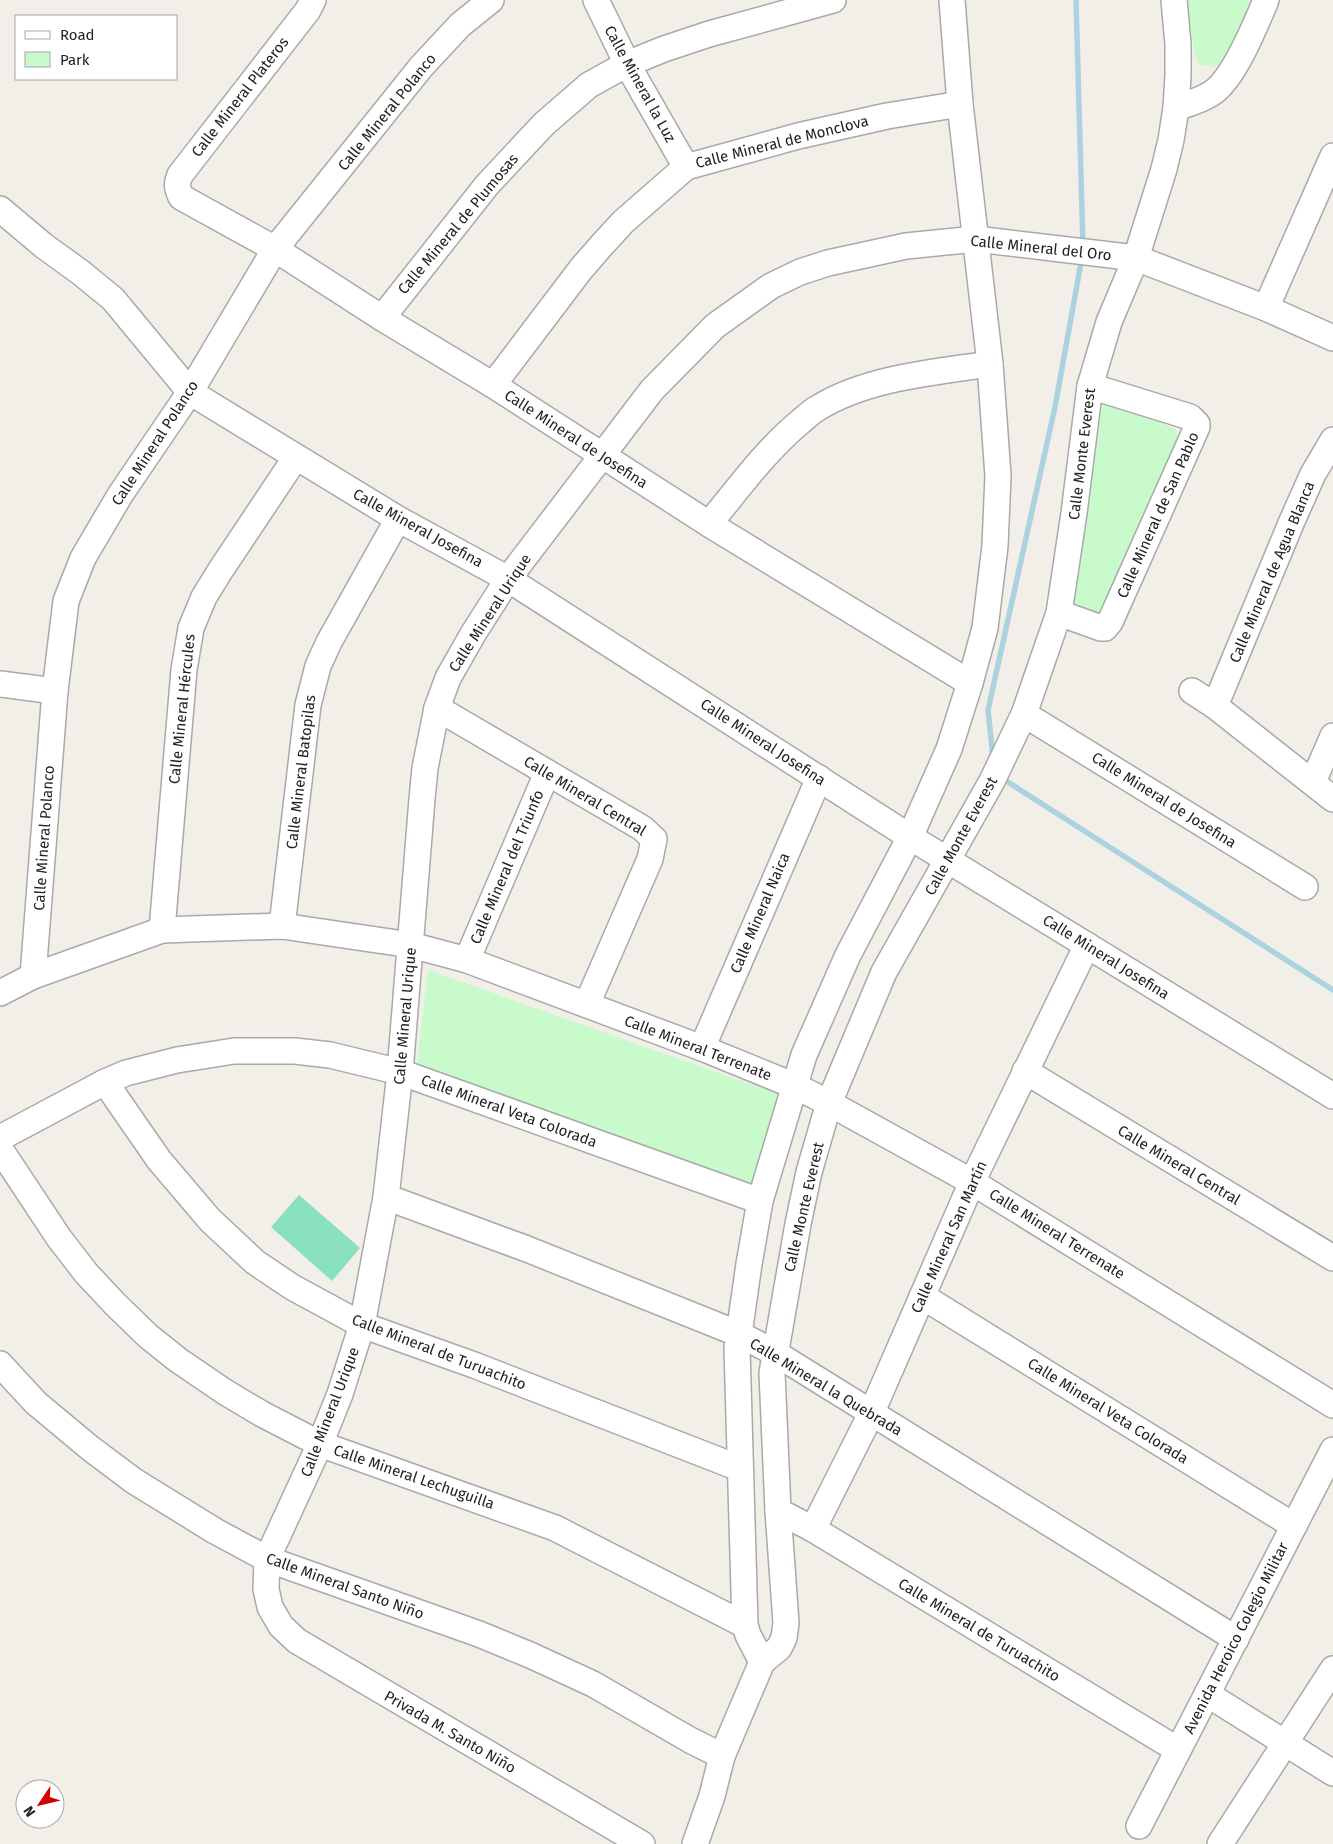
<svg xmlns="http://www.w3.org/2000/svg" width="1333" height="1844" font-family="'Fira Sans',sans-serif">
  <rect width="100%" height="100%" fill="#f2efe9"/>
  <g fill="#c8facc">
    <polygon points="1187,0 1253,0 1229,55 1217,67 1200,65 1195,56"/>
    <polygon points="1110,402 1176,429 1177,444 1104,610 1092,615 1080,612 1074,602 1102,407"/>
    <polygon points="428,970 778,1094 750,1187 417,1063"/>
  </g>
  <polygon fill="#88e0be" points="299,1195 360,1248 332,1281 271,1227"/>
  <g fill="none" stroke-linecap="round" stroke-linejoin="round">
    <g stroke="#aad3df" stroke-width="5.5">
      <polyline points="1076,0 1083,246"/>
      <polyline points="993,758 988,710 1055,407 1082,257"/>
      <polyline points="1000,777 1333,990"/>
    </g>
    <g stroke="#a9a9a9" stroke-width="28">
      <g id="minor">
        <path d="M313,0l-5,10 -128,165c-4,9 -3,13 1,22l94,52 107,69 111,67 216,139 261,159"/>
        <polyline points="596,0 627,64 686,167"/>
        <path d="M1176,108c12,-4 26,-8 36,-15 22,-14 44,-69 54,-93"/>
        <polyline points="0,209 44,246 80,272 113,299 190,392 398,519 508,579 910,837 1333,1096"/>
        <polyline points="1266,308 1333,156"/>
        <polyline points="382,318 487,185 544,124 589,85 627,64 664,49 709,34 833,0"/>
        <polyline points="493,385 581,269 601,246 623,222 686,167 798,136 887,116 960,104"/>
        <path d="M709,524c29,-35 56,-73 91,-102 6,-5 12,-11 18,-14 48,-30 116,-36 172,-44"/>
        <polyline points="1059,613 1101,628 1105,628 1110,622 1197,427 1197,424 1190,417 1090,386"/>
        <polyline points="0,684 55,691"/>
        <polyline points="1192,691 1215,706 1333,799"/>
        <polyline points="1215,706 1292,521 1313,474 1333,440"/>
        <polyline points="437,708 642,828 654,839 650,859 587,1004"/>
        <polyline points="1024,714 1305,887"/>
        <polyline points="1313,782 1333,736"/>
        <polyline points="282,926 308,705 318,666 329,642 398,519"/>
        <polyline points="162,930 184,670 191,628 204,597 220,571 296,457"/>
        <polyline points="467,960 547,773"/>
        <polyline points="33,976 55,691 66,601 83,558 120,495 190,392 275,249 421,67 460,25 491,0"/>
        <polyline points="0,993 33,976 162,930 282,926 411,945 467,960 702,1048 795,1086 829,1103 972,1182 1333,1405"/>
        <polyline points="702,1048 819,778"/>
        <polyline points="1025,1071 1333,1258"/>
        <polyline points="105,1082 159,1160 210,1220 255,1262 292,1287 362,1325 474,1365 739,1468"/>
        <polyline points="0,1138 105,1082 126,1073 177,1060 234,1051 295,1051 330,1055 400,1072 760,1201"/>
        <polyline points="0,1149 59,1238 86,1273 115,1304 148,1336 178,1360 225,1392 262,1414 320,1444 555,1528 745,1625"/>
        <polyline points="386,1197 527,1249 739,1334 775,1353 1236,1639"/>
        <polyline points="922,1296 1294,1526"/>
        <polyline points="0,1364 36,1403 90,1448 134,1481 215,1531 267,1559 479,1634 530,1655 593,1684 690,1740 722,1756"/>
        <polyline points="778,1511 813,1529 1178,1750"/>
        <polyline points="813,1529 871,1414 972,1182 1087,945"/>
        <polyline points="762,1662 748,1635 745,1625 737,1348 749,1264 760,1201 804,1055 848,955 910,837 949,749 970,683 985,628 995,546 998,476 990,364 960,104 952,0"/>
        <polyline points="1207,1694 1333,1773"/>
        <polyline points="1139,1826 1333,1450"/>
        <polyline points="642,1844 297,1641 281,1626 270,1607 266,1589 267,1559 320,1444 340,1394 362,1325 386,1197 400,1072 422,799 425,768 437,708 448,678 473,634 508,579 652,390 715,326 771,286 800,272 828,263 906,246 976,239 1136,258 1266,308 1333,338"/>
        <polyline points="695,1844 712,1796 722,1756 762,1662 779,1648 784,1638 786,1623 778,1511 772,1373 798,1224 809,1172 829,1103 884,972 992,781 1024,714 1059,613 1074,513 1090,386 1109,322 1136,258 1164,169 1171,140 1176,108 1178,75 1178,44 1174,0"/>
        <polyline points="1220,1844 1333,1669"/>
      </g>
    </g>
    <use href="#minor" stroke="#fff" stroke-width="25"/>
  </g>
  <g text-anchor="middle" stroke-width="5" stroke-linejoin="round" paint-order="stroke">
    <g font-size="15" fill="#222" stroke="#fff">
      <text transform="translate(640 84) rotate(61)" y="5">Calle Mineral la Luz</text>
      <text transform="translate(240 97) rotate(-52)" y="5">Calle Mineral Plateros</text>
      <text transform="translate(387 112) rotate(-51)" y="5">Calle Mineral Polanco</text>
      <text transform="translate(782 142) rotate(-14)" y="5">Calle Mineral de Monclova</text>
      <text transform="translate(458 224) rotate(-50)" y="5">Calle Mineral de Plumosas</text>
      <text transform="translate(1041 248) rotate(6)" y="5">Calle Mineral del Oro</text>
      <text transform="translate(576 439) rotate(33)" y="5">Calle Mineral de Josefina</text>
      <text transform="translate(155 443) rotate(-57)" y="5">Calle Mineral Polanco</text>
      <text transform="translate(1082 454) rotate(-83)" y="5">Calle Monte Everest</text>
      <text transform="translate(1158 515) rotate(-66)" y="5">Calle Mineral de San Pablo</text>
      <text transform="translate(418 528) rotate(29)" y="5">Calle Mineral Josefina</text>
      <text transform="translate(1272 572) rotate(-67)" y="5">Calle Mineral de Agua Blanca</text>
      <text transform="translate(490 613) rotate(-57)" y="5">Calle Mineral Urique</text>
      <text transform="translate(182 709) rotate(-84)" y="5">Calle Mineral Hércules</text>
      <text transform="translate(763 742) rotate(33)" y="5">Calle Mineral Josefina</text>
      <text transform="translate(301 772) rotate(-83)" y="5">Calle Mineral Batopilas</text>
      <text transform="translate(585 796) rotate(31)" y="5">Calle Mineral Central</text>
      <text transform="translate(1164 800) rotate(32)" y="5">Calle Mineral de Josefina</text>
      <text transform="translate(961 836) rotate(-61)" y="5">Calle Monte Everest</text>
      <text transform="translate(44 838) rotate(-86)" y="5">Calle Mineral Polanco</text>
      <text transform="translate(507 867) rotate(-67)" y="5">Calle Mineral del Triunfo</text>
      <text transform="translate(760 913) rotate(-67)" y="5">Calle Mineral Naica</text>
      <text transform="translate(1106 957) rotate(32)" y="5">Calle Mineral Josefina</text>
      <text transform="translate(405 1016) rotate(-85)" y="5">Calle Mineral Urique</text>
      <text transform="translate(698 1048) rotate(21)" y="5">Calle Mineral Terrenate</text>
      <text transform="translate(509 1111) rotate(20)" y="5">Calle Mineral Veta Colorada</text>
      <text transform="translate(1179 1165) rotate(31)" y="5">Calle Mineral Central</text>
      <text transform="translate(804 1207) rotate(-77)" y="5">Calle Monte Everest</text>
      <text transform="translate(1057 1234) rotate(32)" y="5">Calle Mineral Terrenate</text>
      <text transform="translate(949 1237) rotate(-66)" y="5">Calle Mineral San Martín</text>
      <text transform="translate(439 1352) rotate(21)" y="5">Calle Mineral de Turuachito</text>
      <text transform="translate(826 1387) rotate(31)" y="5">Calle Mineral la Quebrada</text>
      <text transform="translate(1108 1411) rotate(32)" y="5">Calle Mineral Veta Colorada</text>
      <text transform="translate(330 1412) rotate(-69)" y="5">Calle Mineral Urique</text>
      <text transform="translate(414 1477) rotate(19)" y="5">Calle Mineral Lechuguilla</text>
      <text transform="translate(345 1586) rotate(20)" y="5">Calle Mineral Santo Niño</text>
      <text transform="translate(979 1630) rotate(31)" y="5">Calle Mineral de Turuachito</text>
      <text transform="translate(1236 1638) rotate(-63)" y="5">Avenida Heroico Colegio Militar</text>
      <text transform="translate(450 1732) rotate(30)" y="5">Privada M. Santo Niño</text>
    </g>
  </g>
  <rect x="15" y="15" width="162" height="65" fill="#ffffff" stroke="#a7a7a7"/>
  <rect x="25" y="31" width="25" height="8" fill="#ffffff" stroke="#a7a7a7"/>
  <text x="60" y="40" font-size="15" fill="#222222">Road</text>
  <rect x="25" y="52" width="25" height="15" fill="#c8facc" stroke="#a7a7a7"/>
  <text x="60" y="65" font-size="15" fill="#222222">Park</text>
  <g transform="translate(40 1804) rotate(235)"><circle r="24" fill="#ffffff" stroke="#a7a7a7"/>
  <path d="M0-4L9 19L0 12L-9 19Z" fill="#d40000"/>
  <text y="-8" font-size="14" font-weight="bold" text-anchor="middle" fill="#222222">N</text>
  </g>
</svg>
